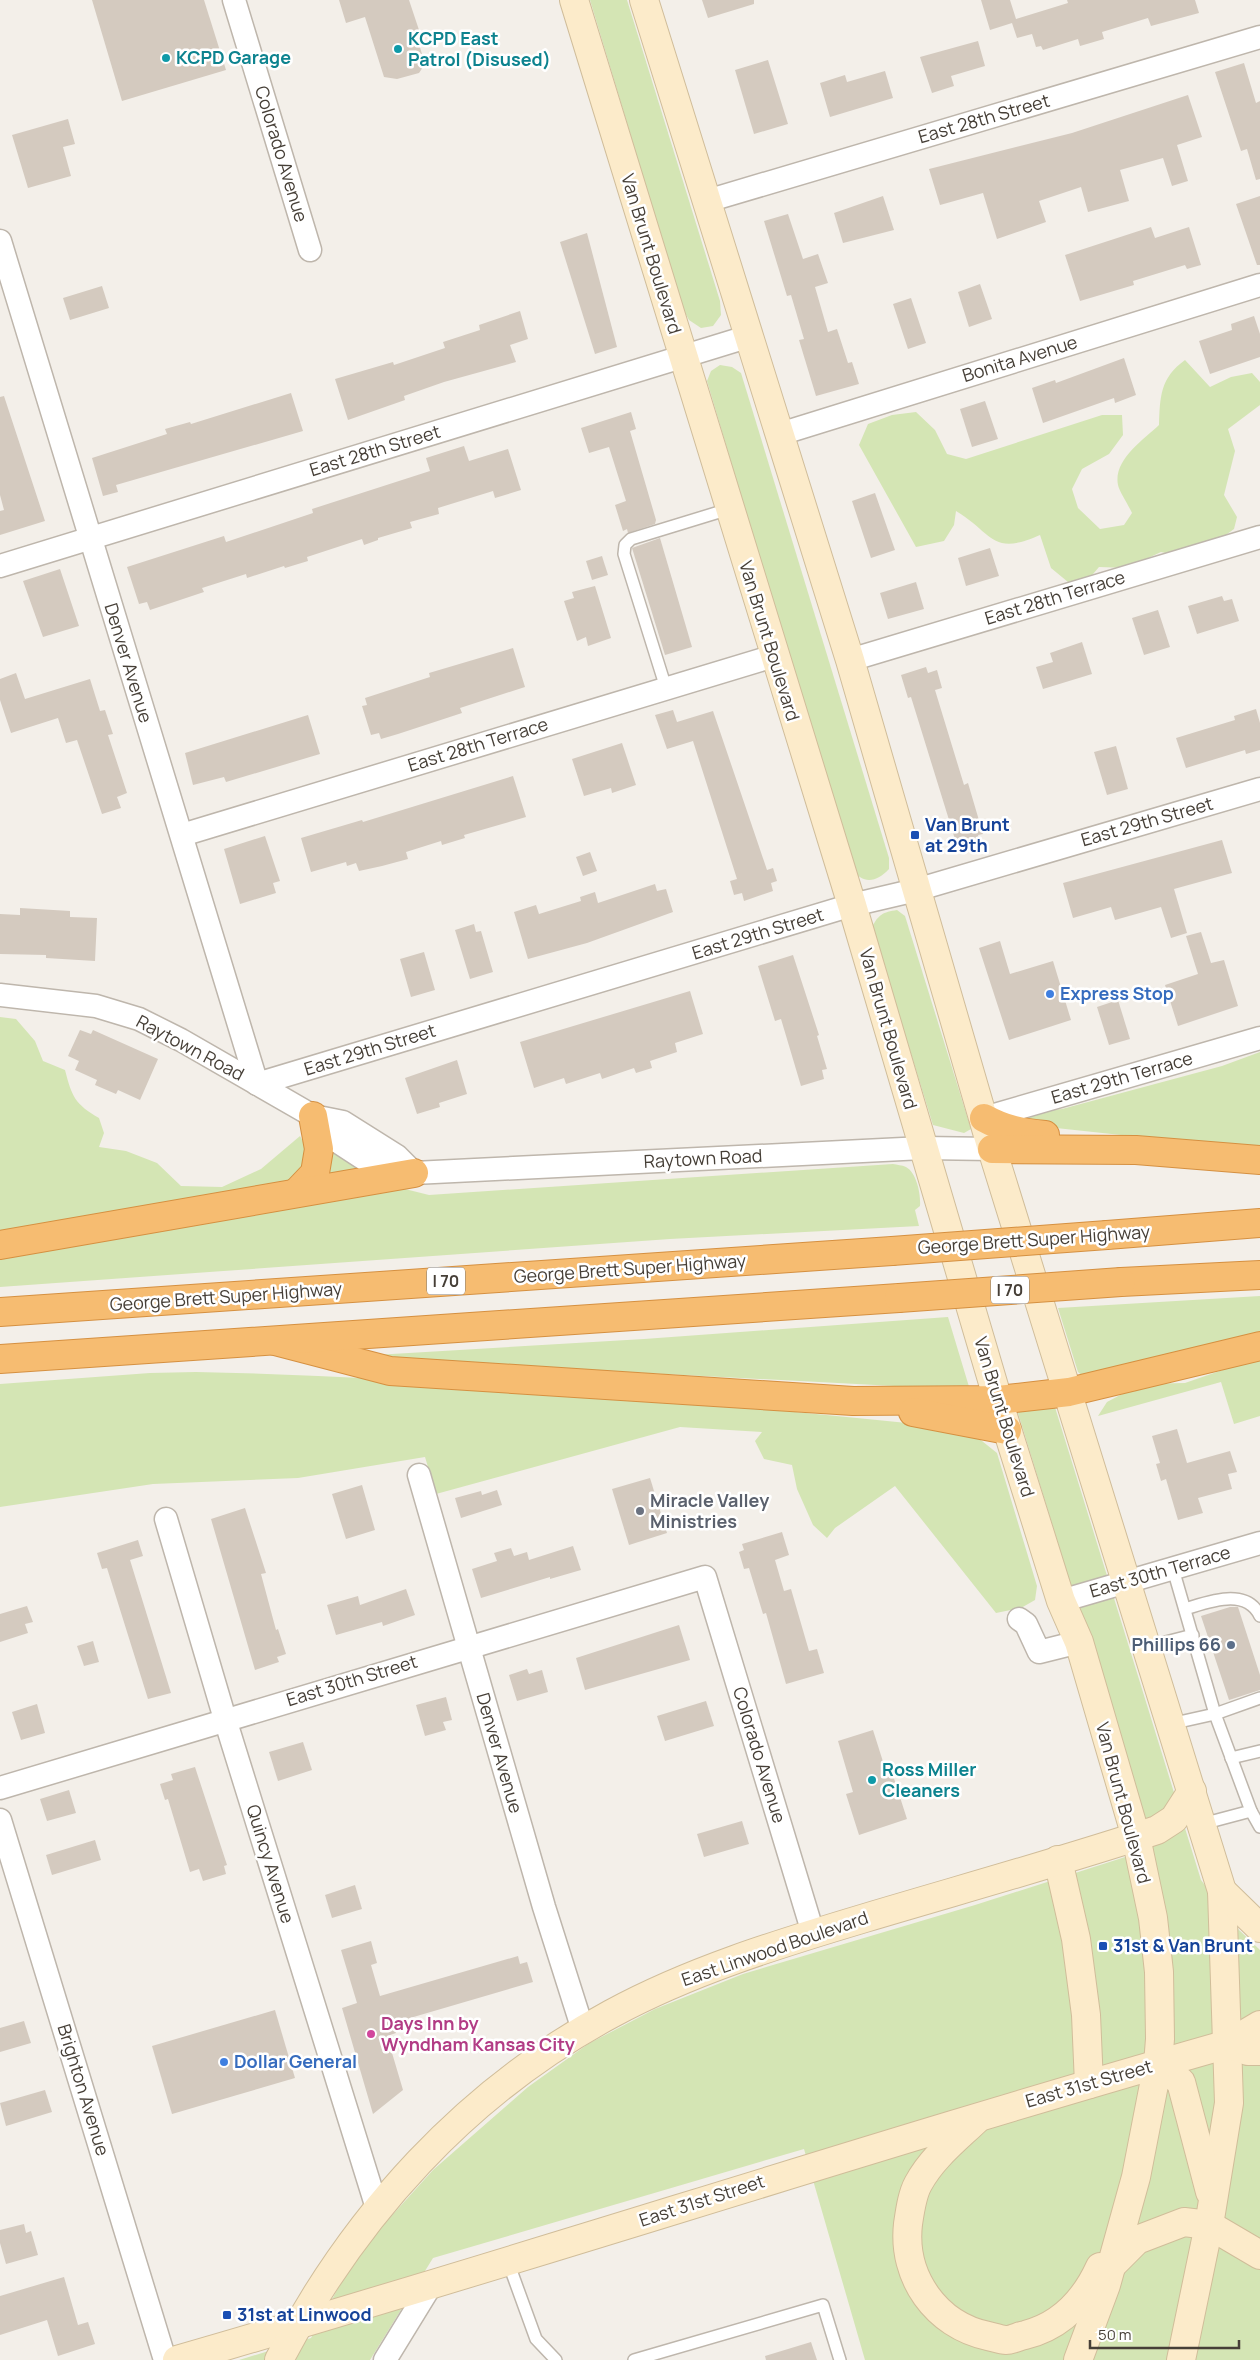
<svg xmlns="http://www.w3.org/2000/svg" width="1260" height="2360" font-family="Manrope,sans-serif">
  <rect width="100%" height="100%" fill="#f3efe9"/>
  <g fill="#d4e5b4">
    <polygon points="590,0 627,0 720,301 721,315 713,326 701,328 689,320 683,309"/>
    <path d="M1185,360l25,27 21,-10 21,-4 8,9v23l-32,24 7,22 -11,44 13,22 -3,12 -15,11 -40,16 -18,-4 -34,16 -28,-1 -11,13 -20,2 -17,-14 -11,-33c-49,22 -47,-2 -84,-24l-2,14 -10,16 -28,6 -57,-102 9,-21 24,-9 24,-3 19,18 12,24 19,5 136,-44h20l1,20 -14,19 -27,15 -10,20 6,19 22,21 24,-4 8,-12c-3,-7 -13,-22 -14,-28 -5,-25 25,-45 41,-60 1,-28 1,-47 26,-65z"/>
    <path d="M720,365l12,2 9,6 148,485v11c-12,13 -26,16 -37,0l-145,-488 4,-10z"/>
    <path d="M897,910l8,6 66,213 -7,4 -31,-8 -61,-198c6,-12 11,-15 25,-17z"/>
    <path d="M0,1017l16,2 19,22 8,20 22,9c7,27 10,34 34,48l5,15 -5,14 27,4 31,12 24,23 41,1 39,-18 39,-33 7,13v13l-11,15 -17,8 -279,48z"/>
    <polygon points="1260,1052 1260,1150 1019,1124 1020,1114 1062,1109 1222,1066"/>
    <polygon points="330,1150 363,1168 331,1174 325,1173"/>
    <path d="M893,1164c4,1 9,1 13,3 11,6 15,28 14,39l-5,4 4,16 -249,13 -670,48v-32l401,-67 28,7z"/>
    <polygon points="1260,1296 1260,1337 1085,1378 1078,1372 1058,1308"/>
    <polygon points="948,1317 970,1390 494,1365 421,1364 375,1355 644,1339"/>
    <polygon points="1260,1357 1260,1416 1234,1424 1221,1382 1098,1416 1107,1402 1141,1384 1185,1383"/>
    <path d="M196,1372c258,5 514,31 771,57l30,24 40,133 -2,14 -14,8 -25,5 -101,-127 -60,42 -8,10 -14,-13 -16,-36 -5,-24 -28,-6 -9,-18 7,-9 -82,-5 -244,67 -11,-37 -127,21 -145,6 -153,23v-123l150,-11z"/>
    <polygon points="1054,1404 1201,1880 1239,1930 1260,1950 1260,2011 1249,2015 1260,2053 1260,2360 865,2360 804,2149 433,2258 370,2360 239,2360 311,2338 348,2270 368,2242 433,2170 528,2087 588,2044 655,2009 743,1974 975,1905 1150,1849 1144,1823 1018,1413 1022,1409"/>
  </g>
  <g fill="#d4cabf">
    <polygon points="92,0 204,0 226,70 122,101"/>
    <polygon points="339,0 409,0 420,33 416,34 425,64 419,73 397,79 384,77 365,17 346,23"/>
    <polygon points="702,0 754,0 754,4 708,18"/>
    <polygon points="981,0 1010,0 1016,19 1068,3 1067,0 1195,0 1199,13 1151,26 1148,18 1102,32 1104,39 1080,46 1078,39 1043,50 1041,46 1036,47 1032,34 1017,38 1012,23 990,30"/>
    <polygon points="978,41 985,66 951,76 954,86 932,93 920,57"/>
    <polygon points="768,60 788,124 754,134 735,70"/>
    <polygon points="1244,63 1256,103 1260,101 1260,179 1256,180 1247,149 1241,151 1215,72"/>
    <polygon points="885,71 893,98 830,117 820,83 845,75 847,82"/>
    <polygon points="1188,95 1202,137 1177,145 1188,181 1172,186 1163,158 1120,170 1129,201 1088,212 1081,187 1039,201 1046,222 997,239 983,193 940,205 929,169 1072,133"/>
    <polygon points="68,119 75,144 63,147 71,176 28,188 12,135"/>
    <polygon points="883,196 894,230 843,243 834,213"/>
    <polygon points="1260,196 1260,265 1257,265 1236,204"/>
    <polygon points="788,214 803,259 818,254 828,283 815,287 828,332 837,329 848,363 852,362 859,384 816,396 799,340 804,339 791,295 787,296 764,221"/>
    <polygon points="1151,227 1155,238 1189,227 1201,265 1187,269 1185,265 1133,281 1134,285 1080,301 1065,255"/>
    <polygon points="587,233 617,347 595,354 560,242"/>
    <polygon points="980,284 992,319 969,327 958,292"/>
    <polygon points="102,286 109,308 70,320 63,298"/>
    <polygon points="911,298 926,343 908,349 893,304"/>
    <polygon points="520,311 528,339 510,345 516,362 444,382 404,396 405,400 348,420 335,379 393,362 394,365 445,348 443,342 480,330 479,325"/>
    <polygon points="1254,316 1260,334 1260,357 1210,374 1199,341 1232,330 1231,324"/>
    <polygon points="1124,358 1136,395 1115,403 1114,398 1043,423 1032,388 1055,380 1056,383"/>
    <polygon points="291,393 303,431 116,485 118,492 103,496 92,458 167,434 165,429 190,422 191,424"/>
    <polygon points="4,396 45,521 0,535 0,511 4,510 0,495 0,397"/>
    <polygon points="985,401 998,439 972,447 960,409"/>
    <polygon points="631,412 636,429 630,431 656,520 655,524 628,533 627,529 623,531 615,505 626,501 609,447 589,453 581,428"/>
    <polygon points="464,446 469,461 508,449 521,490 495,498 493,491 438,508 439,514 410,522 412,528 378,538 378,540 364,545 362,539 307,557 308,561 285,568 284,566 247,578 246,574 202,588 204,592 150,610 147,602 139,604 127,567 224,536 226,542 313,513 312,509 430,471 426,458"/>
    <polygon points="875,493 895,550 871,558 852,501"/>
    <polygon points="660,538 692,647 665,655 632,548"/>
    <polygon points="990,548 999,576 966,586 958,558"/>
    <polygon points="602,556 608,575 592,580 586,561"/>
    <polygon points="60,569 79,626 43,637 23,581"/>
    <polygon points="916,582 924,609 888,619 880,593"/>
    <polygon points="595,586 611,638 588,646 586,637 577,641 564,601 574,598 572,592"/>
    <polygon points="1222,596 1224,601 1232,599 1239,621 1197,634 1188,606"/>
    <polygon points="1158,610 1170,647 1144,655 1132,618"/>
    <polygon points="1082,642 1092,674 1043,689 1036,667 1053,662 1050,653"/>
    <polygon points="513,648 525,687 460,708 462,713 398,734 381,739 379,733 371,735 362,706 367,705 365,698 430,677 429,673"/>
    <polygon points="926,667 928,673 937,670 942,688 935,690 964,785 968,783 983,834 978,835 980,842 958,849 911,697 908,698 901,675"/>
    <polygon points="16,673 25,699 90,679 100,711 105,710 113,734 108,735 127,793 117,797 121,808 102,814 77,740 66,743 58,718 11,733 0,700 0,679"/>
    <polygon points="1256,709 1260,723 1260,750 1246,754 1245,750 1186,768 1176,738 1235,720 1234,716"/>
    <polygon points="673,710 677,722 713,711 767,870 773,868 777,881 771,883 773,891 744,901 742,893 734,895 730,881 737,879 693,741 667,749 655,715"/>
    <polygon points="308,715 320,754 226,782 224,777 193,785 185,753"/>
    <polygon points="622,743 636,785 612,793 611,788 584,796 572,759"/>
    <polygon points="1116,746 1128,789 1107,795 1094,752"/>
    <polygon points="513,776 526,817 464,835 465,838 442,845 441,841 406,852 408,859 382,866 359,871 356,863 347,866 346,862 311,872 301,838 362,820 363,822"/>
    <polygon points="265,836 280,881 273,883 276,893 240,904 224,849"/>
    <polygon points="1222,840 1232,873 1174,889 1187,933 1171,938 1161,907 1115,920 1111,907 1073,918 1063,883"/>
    <polygon points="590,852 597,871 583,876 576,857"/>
    <polygon points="655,884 657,891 666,889 673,912 587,943 528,959 514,912 536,905 539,914 581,901 580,897 595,892 598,903"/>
    <polygon points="20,908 70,911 70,917 97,918 95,961 46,958 46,955 0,954 0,914 20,915"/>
    <polygon points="474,924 476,932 481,931 493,972 470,979 455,930"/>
    <polygon points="1201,932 1211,963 1224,960 1238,1006 1178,1026 1165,985 1198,974 1186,936"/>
    <polygon points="1000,941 1010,974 1053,961 1071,1020 1009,1040 979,948"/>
    <polygon points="424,952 435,990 411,997 400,959"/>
    <polygon points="793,955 819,1035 817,1036 827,1069 822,1070 824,1079 801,1086 781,1019 775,1021 758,966"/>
    <polygon points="690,991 703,1034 675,1043 677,1052 650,1061 652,1068 636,1073 634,1068 602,1079 600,1073 566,1084 564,1078 534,1088 520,1042"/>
    <polygon points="1118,1000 1130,1039 1109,1045 1097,1007"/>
    <polygon points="80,1030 91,1034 93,1030 158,1059 140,1100 118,1090 116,1094 95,1085 97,1080 75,1070 79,1061 68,1056"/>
    <polygon points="457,1060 467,1094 439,1103 440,1107 417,1114 405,1078"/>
    <polygon points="1177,1429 1187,1463 1230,1451 1237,1472 1228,1474 1232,1489 1198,1498 1203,1513 1178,1520 1166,1479 1161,1481 1156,1464 1160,1463 1152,1436"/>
    <polygon points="650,1478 667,1533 629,1545 612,1489"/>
    <polygon points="362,1485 375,1530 346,1539 332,1494"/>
    <polygon points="497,1490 502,1505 461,1518 455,1498 481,1491 482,1495"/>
    <polygon points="245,1508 266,1573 261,1574 276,1630 278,1629 286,1654 277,1657 279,1662 255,1670 211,1519"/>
    <polygon points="782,1532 789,1555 775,1560 784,1591 791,1589 809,1651 817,1649 824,1673 786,1684 766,1613 763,1614 749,1568 744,1569 739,1552 744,1550 742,1544"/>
    <polygon points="138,1540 143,1556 130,1560 171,1693 148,1699 107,1568 102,1569 97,1553"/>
    <polygon points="573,1546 581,1570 550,1579 550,1577 481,1598 472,1569 497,1561 494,1553 511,1548 514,1556 527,1552 529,1560"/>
    <polygon points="406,1589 415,1615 383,1626 382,1622 336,1635 327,1605 358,1596 360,1605"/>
    <polygon points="27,1606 33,1622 25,1624 28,1633 0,1642 0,1614"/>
    <polygon points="1230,1607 1238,1607 1260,1675 1260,1690 1229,1700 1201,1616"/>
    <polygon points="679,1625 690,1660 585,1690 576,1658"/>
    <polygon points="93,1641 99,1662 84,1666 77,1646"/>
    <polygon points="527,1669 529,1674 542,1670 548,1692 517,1701 509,1675"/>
    <polygon points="446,1697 452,1720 443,1722 446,1730 425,1736 416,1705"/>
    <polygon points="706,1701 714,1726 665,1741 657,1716"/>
    <polygon points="37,1704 45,1733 21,1740 12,1712"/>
    <polygon points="873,1730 885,1768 890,1766 907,1819 859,1835 846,1794 853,1792 838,1741"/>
    <polygon points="303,1742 312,1770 278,1781 269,1752"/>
    <polygon points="195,1767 227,1865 224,1866 226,1874 203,1881 199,1869 190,1872 168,1799 165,1800 160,1784 173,1780 171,1774"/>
    <polygon points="69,1790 76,1813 47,1821 40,1799"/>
    <polygon points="742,1821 749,1844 704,1857 697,1834"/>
    <polygon points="95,1840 101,1860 52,1875 46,1855"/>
    <polygon points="355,1885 362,1909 332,1918 325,1895"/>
    <polygon points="371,1941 377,1963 371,1965 380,1996 518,1956 520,1964 527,1962 533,1982 393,2023 396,2033 387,2036 403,2090 373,2114 342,2008 357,2003 341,1950"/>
    <polygon points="275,2010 295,2078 172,2114 152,2046"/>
    <polygon points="24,2021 31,2043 0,2052 0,2028"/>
    <polygon points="45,2090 52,2112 6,2126 0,2103"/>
    <polygon points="24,2224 26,2233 31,2231 38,2255 6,2264 0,2243 0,2230"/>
    <polygon points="64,2277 78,2325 88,2322 95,2344 58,2356 47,2320 0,2335 0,2296"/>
    <polygon points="811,2342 817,2360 766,2360 765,2356"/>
  </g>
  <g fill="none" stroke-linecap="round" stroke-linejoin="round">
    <g stroke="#beb6ac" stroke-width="14">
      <g id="lane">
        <polyline points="666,688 624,554 625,545 631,539 729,509"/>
        <polyline points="1173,1569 1215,1714 1251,1811 1202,1824"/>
        <path d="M1185,1609c24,-7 61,-22 75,7"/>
        <polyline points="1146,1647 1193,1635"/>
        <polyline points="1170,1724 1215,1714 1260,1698"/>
        <polyline points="1231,1758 1260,1751"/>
        <polyline points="1251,1811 1260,1827"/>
        <polyline points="508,2262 536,2339 556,2360"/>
        <polyline points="634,2360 823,2305 840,2360"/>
      </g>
    </g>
    <g stroke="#beb6ac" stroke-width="25">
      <g id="street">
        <polyline points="234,0 310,250"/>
        <polyline points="707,201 1260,37"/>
        <polyline points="0,241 257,1084 852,905 916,890 1260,789"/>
        <polyline points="780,434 1260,285"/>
        <polyline points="0,566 750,336"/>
        <polyline points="850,660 1260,537"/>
        <polyline points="182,835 774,656"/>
        <polyline points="0,995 96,1006 139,1019 181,1040 313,1116 343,1122 397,1156 414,1173"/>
        <polyline points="313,1116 332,1138 381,1170 414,1173 923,1148 992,1149"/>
        <polyline points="984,1118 1260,1038"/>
        <polyline points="419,1475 544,1907 583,2030"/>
        <polyline points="166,1519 225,1719 377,2208"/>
        <polyline points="1061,1601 1260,1543"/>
        <polyline points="1019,1619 1026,1624 1039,1652 1079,1642"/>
        <polyline points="0,1788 705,1577 813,1933"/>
        <polyline points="0,1820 165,2360"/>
        <polyline points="385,2360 431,2285"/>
      </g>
    </g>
    <g stroke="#d0bd9a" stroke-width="30">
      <g id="secondary">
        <polyline points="574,0 852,905 998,1400 1061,1601 1079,1642 1136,1837 1153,1918 1159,1972 1160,2039 1158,2064 1136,2177 1106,2285 1078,2360"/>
        <polyline points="644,0 850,660 992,1149 1222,1891 1229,2103 1209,2225 1181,2360"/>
        <polyline points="1058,1860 1076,1939 1086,2015 1089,2084"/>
        <polyline points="1222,1891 1260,1928"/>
        <polyline points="1228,2044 1248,2051 1260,2051"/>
        <polyline points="1158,2064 1181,2082 1210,2192"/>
        <path d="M976,2120c-21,20 -44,38 -58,64 -6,11 -8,27 -10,40 -6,53 28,101 80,112 5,1 13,4 18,4 6,0 13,-4 19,-5 36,-9 60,-35 75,-68"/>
        <polyline points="1112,2265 1137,2240 1184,2222 1209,2225 1260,2255"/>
        <path d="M177,2360c351,-101 699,-216 1051,-316l32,-19"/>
        <path d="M279,2360c76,-145 187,-268 332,-346 79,-43 167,-70 254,-96 97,-29 195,-56 292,-88l17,-11 18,-28"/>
      </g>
    </g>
    <g stroke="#d59041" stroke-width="30">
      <g id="highway">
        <path d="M984,1118c20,11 38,15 61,17"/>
        <polyline points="992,1149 1136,1150 1260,1160"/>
        <polyline points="296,1193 315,1173 319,1149 313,1116"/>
        <polyline points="1107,1235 1260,1223"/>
        <polyline points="0,1245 414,1173"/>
        <polyline points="1121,1282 1260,1275"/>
        <polyline points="0,1312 892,1251"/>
        <polyline points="275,1341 390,1371 853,1401 998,1400 1069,1392 1260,1346"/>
        <polyline points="0,1359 899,1298"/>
        <polyline points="913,1412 1007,1430"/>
      </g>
    </g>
    <use href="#lane" stroke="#fff" stroke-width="11"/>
    <use href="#street" stroke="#fff" stroke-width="22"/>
    <use href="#secondary" stroke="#fcebca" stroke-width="28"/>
    <use href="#highway" stroke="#f6bc71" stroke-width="28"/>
    <g stroke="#d59041" stroke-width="30" stroke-linecap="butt">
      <g id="highway-bridge">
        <polyline points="892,1251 1107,1235"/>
        <polyline points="899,1298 1121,1282"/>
      </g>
    </g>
    <use href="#highway-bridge" stroke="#f6bc71" stroke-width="28"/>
  </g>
  <g fill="#0f9aa8" stroke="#fff" stroke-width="2">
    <circle cx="398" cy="49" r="5"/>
    <circle cx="166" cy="58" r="5"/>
    <circle cx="872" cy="1780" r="5"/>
  </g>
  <g fill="#1a4fb4" stroke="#fff" stroke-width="2">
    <rect x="910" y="830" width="10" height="10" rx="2.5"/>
    <rect x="1098" y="1941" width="10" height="10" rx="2.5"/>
    <rect x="222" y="2310" width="10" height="10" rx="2.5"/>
  </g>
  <g fill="#3f7fe0" stroke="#fff" stroke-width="2">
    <circle cx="1050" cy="994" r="5"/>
    <circle cx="224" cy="2062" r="5"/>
  </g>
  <circle fill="#6b7280" stroke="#fff" stroke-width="2" cx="640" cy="1511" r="5"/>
  <circle fill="#5c6f8a" stroke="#fff" stroke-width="2" cx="1231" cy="1645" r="5"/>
  <circle fill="#d1479c" stroke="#fff" stroke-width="2" cx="371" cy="2034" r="5"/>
  <g text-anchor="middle" stroke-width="5" stroke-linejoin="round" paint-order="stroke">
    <g fill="#fff" stroke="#7e7973" stroke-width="1">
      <rect x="427" y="1267.5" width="38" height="27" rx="4"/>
      <rect x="991" y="1276.5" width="38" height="27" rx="4"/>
    </g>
    <g font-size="16" font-weight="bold" fill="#463f37">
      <text x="446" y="1287">I 70</text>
      <text x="1010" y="1296">I 70</text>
    </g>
    <g font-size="18" font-weight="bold" fill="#0d838f" stroke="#fff" text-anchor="start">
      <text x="408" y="45">KCPD East<tspan x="408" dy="21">Patrol (Disused)</tspan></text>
      <text x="176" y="64">KCPD Garage</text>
      <text x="882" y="1776">Ross Miller<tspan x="882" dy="21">Cleaners</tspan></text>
    </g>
    <g font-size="18" fill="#463f37" stroke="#fff">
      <text transform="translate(984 119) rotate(-16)" y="6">East 28th Street</text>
      <text transform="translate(281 154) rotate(73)" y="6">Colorado Avenue</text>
      <text transform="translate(651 254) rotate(73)" y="6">Van Brunt Boulevard</text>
      <text transform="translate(1020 359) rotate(-17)" y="6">Bonita Avenue</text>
      <text transform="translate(375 451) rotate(-17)" y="6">East 28th Street</text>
      <text transform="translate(1055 598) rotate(-17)" y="6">East 28th Terrace</text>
      <text transform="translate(769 641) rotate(73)" y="6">Van Brunt Boulevard</text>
      <text transform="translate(128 663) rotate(73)" y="6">Denver Avenue</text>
      <text transform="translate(478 745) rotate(-17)" y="6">East 28th Terrace</text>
      <text transform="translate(1147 822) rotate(-16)" y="6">East 29th Street</text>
      <text transform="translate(758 934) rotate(-17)" y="6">East 29th Street</text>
      <text transform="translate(888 1029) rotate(74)" y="6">Van Brunt Boulevard</text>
      <text transform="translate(190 1048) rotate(28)" y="6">Raytown Road</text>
      <text transform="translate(370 1050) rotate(-17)" y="6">East 29th Street</text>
      <text transform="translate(1122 1078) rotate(-16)" y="6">East 29th Terrace</text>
      <text transform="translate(703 1159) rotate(-3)" y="6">Raytown Road</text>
      <text transform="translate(1034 1240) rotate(-4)" y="6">George Brett Super Highway</text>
      <text transform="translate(630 1269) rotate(-4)" y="6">George Brett Super Highway</text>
      <text transform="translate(226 1297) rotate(-4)" y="6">George Brett Super Highway</text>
      <text transform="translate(1004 1417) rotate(73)" y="6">Van Brunt Boulevard</text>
      <text transform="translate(1160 1572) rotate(-16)" y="6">East 30th Terrace</text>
      <text transform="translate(352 1681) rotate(-17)" y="6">East 30th Street</text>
      <text transform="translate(499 1753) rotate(74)" y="6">Denver Avenue</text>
      <text transform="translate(759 1755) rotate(73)" y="6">Colorado Avenue</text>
      <text transform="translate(1123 1803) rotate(75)" y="6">Van Brunt Boulevard</text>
      <text transform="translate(270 1864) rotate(73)" y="6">Quincy Avenue</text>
      <text transform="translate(775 1949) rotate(-19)" y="6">East Linwood Boulevard</text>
      <text transform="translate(1089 2084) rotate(-16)" y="6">East 31st Street</text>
      <text transform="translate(83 2090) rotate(73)" y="6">Brighton Avenue</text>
      <text transform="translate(702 2201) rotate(-18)" y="6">East 31st Street</text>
    </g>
    <g font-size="18" font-weight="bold" fill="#164399" stroke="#fff" text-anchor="start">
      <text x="925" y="831">Van Brunt<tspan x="925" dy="21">at 29th</tspan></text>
      <text x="1113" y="1952">31st &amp; Van Brunt</text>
      <text x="237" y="2321">31st at Linwood</text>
    </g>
    <g font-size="18" font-weight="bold" fill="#366cbe" stroke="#fff" text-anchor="start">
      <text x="1060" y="1000">Express Stop</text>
      <text x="234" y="2068">Dollar General</text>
    </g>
    <g font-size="18" font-weight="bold" fill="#5b616d" stroke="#fff" text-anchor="start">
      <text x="650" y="1507">Miracle Valley<tspan x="650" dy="21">Ministries</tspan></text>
    </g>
    <g font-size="18" font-weight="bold" fill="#4e5e75" stroke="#fff" text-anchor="end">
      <text x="1221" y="1651">Phillips 66</text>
    </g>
    <g font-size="18" font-weight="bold" fill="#b23c85" stroke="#fff" text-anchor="start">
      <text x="381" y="2030">Days Inn by<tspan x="381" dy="21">Wyndham Kansas City</tspan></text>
    </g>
  </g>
  <path d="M1090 2340v8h149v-8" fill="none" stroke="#463f37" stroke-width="2.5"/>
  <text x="1098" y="2340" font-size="15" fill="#463f37" stroke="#ffffff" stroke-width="4" paint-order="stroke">50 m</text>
</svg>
